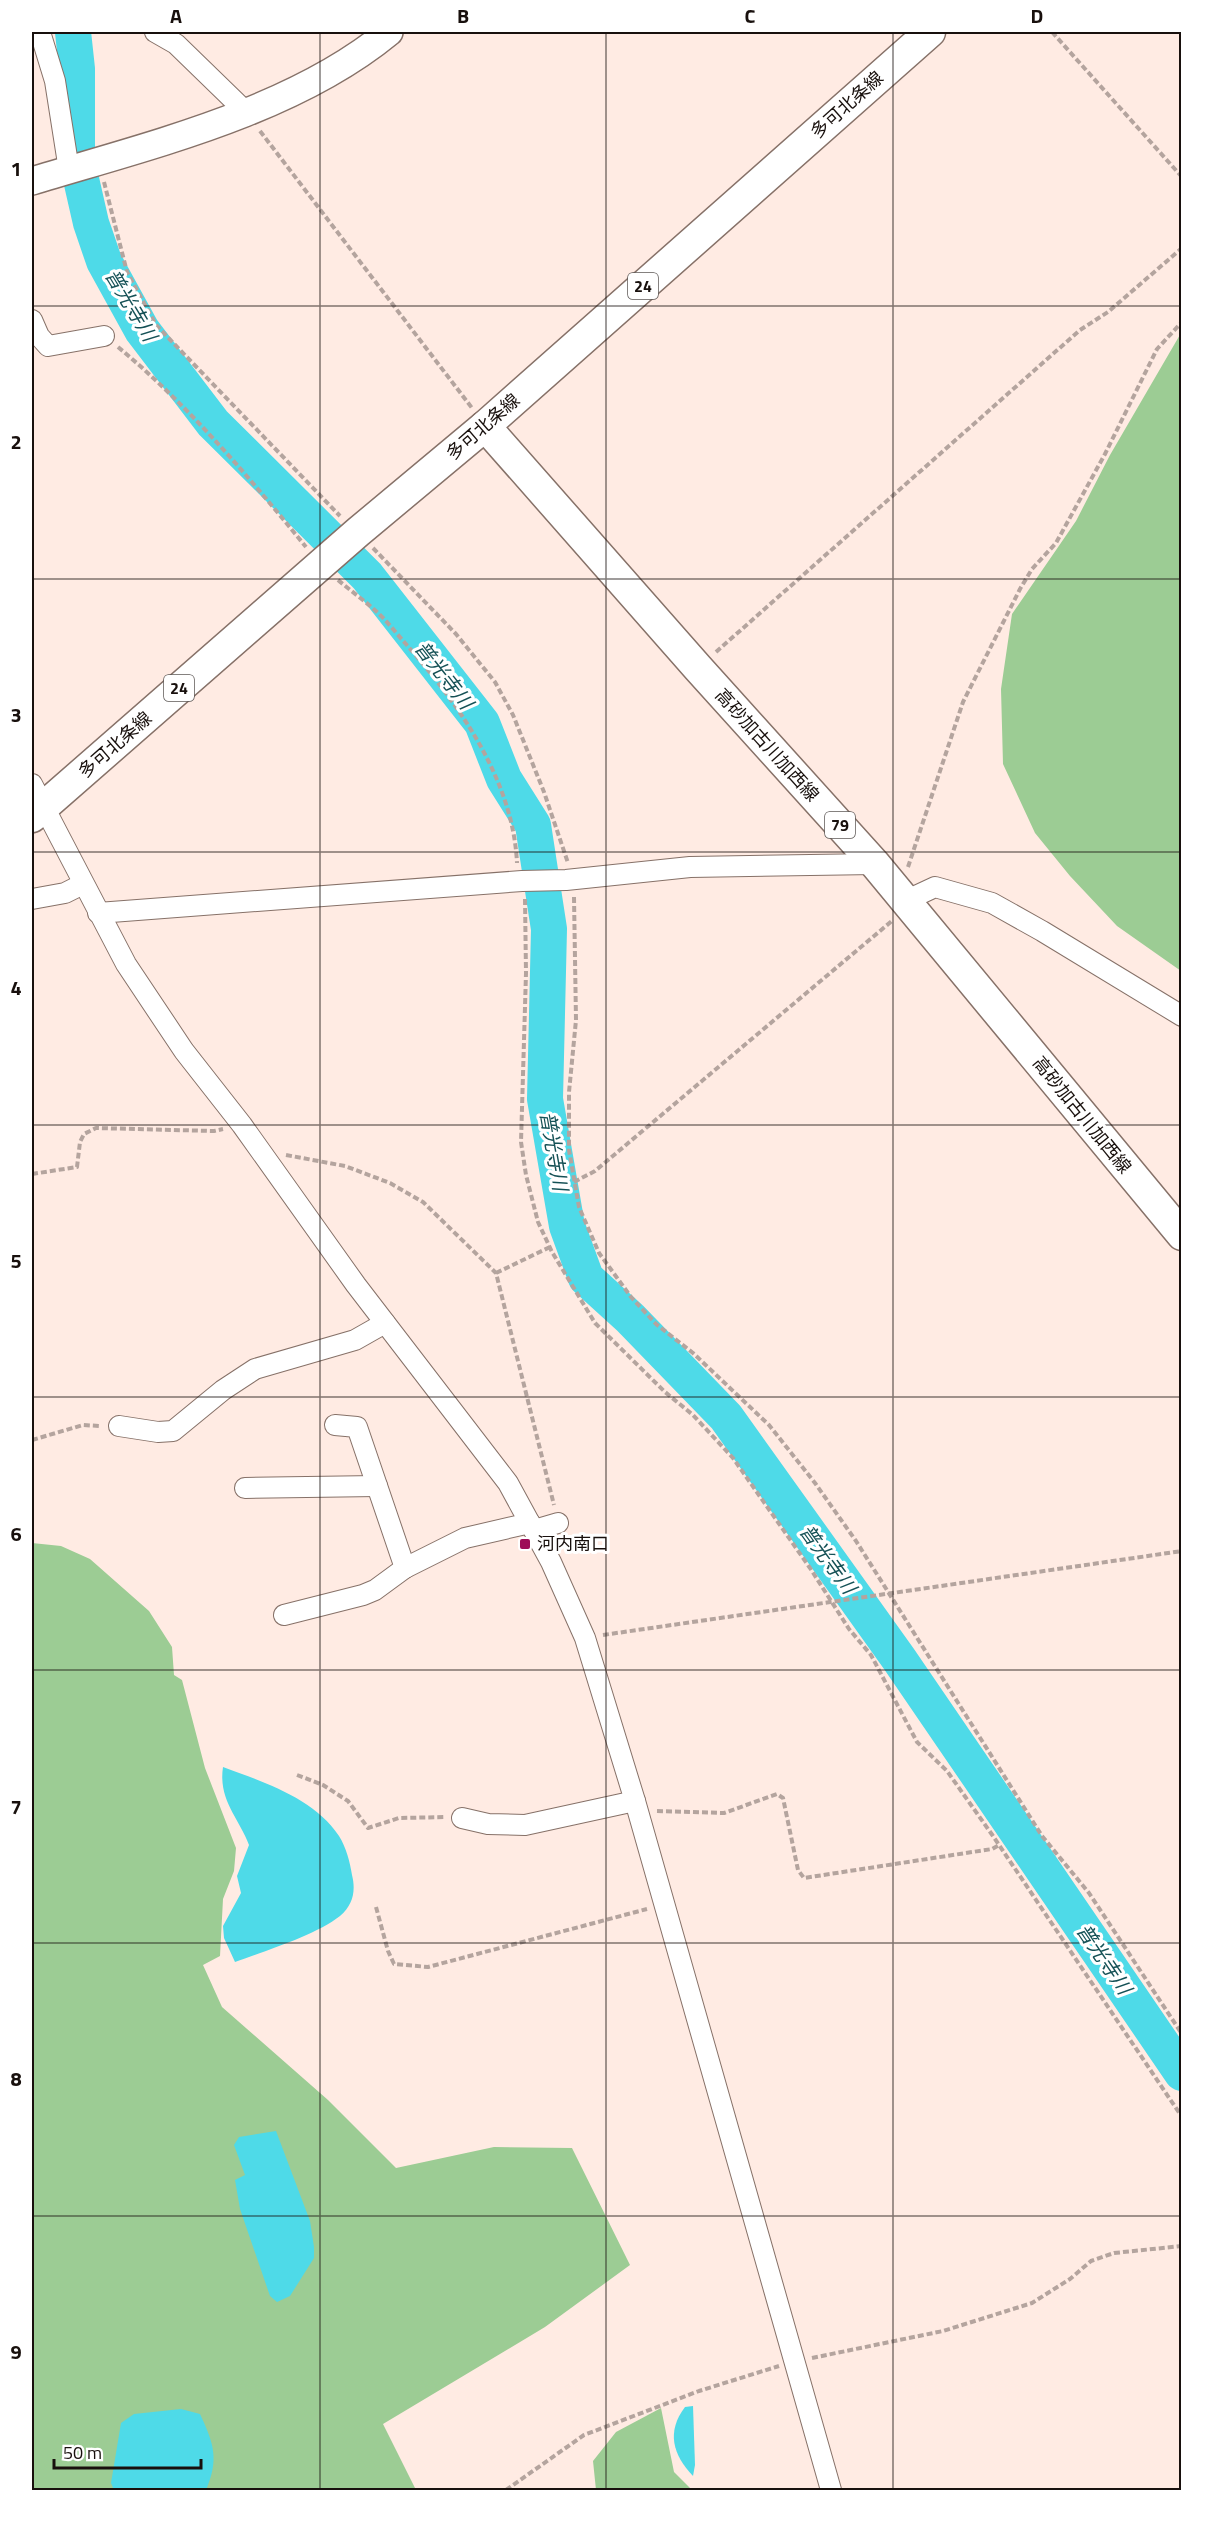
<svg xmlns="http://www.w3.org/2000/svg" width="1213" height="2522" font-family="'Titillium Web','Noto Sans JP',sans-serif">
  <rect width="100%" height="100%" fill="#ffebe3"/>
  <g fill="#9ccc94">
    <polygon points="1181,333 1181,971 1117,926 1070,876 1035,833 1003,764 1001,689 1012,614 1076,521 1110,455"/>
    <polygon points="32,1543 61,1546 90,1559 149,1611 172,1647 174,1675 182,1680 205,1768 236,1848 234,1871 223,1899 220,1956 203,1965 222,2007 328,2100 396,2168 494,2147 572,2148 630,2265 545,2327 383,2424 416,2490 32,2490"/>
    <polygon points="661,2408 674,2472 692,2490 596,2490 593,2461 616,2432"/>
  </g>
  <g fill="#4edae8">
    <path d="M223,1767c40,15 91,31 116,69 7,11 11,26 13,39 4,16 1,30 -12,41 -24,19 -75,35 -105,46l-11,-24 -1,-12 18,-33 -4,-17 12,-31c-10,-27 -31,-45 -26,-78z"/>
    <polygon points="276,2131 310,2221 314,2247 314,2258 290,2296 277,2302 270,2296 240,2209 235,2180 245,2175 234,2145 239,2137"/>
    <path d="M693,2406l2,59 -2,11c-20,-21 -27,-44 -8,-69z"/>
    <path d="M181,2409l19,5c14,30 19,45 6,76h-92l-3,-7 10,-60 13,-9z"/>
  </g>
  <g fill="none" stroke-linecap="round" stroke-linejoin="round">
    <g stroke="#4edae8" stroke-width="36">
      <polyline points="73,32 77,69 77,155"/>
      <polyline points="81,179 91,223 104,261 142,330 213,423 367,576 482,723 504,779 533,825 549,929 545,1099 567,1226 586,1278 630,1318 726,1417 899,1659 1182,2073"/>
    </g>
    <g stroke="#867168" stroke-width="22">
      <g id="street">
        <polyline points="40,32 55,81 69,170"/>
        <polyline points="155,32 176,44 247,113"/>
        <polyline points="32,320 39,336 48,346 104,336"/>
        <polyline points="32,784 126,964 184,1051 242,1125 356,1285 508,1483 551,1562 585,1638 635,1801 831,2490"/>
        <polyline points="32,899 65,893 83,884"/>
        <polyline points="905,901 935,887 992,903 1042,931 1182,1016"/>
        <polyline points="98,913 522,881 566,880 690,867 875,864"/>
        <polyline points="335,1425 357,1427 405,1568"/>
        <polyline points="119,1426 158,1432 173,1431 223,1390 255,1369 355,1340 385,1323"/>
        <polyline points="245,1488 377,1486"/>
        <polyline points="534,1530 558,1523"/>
        <polyline points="284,1615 363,1595 375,1590 405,1568 465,1538 530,1523"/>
        <polyline points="462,1818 488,1824 525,1825 635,1801"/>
      </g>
    </g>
    <g stroke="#867168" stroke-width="30">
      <path id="secondary" d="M32,181c118,-36 260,-69 357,-149"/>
    </g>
    <g stroke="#867168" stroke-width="33">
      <g id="primary">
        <polyline points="485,426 698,668 875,864 1182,1235"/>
        <polyline points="32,817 358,532 485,426 930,32"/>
      </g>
    </g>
    <g stroke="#b4a49e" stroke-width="4" stroke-dasharray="6 3" stroke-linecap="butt">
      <polyline points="1052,32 1182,177"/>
      <polyline points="260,131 472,408"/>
      <polyline points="104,182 127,272 156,325 340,516"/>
      <path d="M118,347c71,59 130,129 188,200"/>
      <polyline points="373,548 456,634 495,682 513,715 544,792 568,863"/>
      <path d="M338,580c13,11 27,21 39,32 10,9 19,21 28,31 53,60 108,136 112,220"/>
      <polyline points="716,652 1080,330 1108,312 1182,248"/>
      <polyline points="908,867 963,702 1020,589 1032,569 1056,543 1105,454 1157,349 1182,322"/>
      <polyline points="574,897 576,1020 569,1092 569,1150 579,1207 599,1253 631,1297 656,1324 693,1353 769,1425 815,1483 856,1541 1042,1836 1089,1893 1182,2034"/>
      <polyline points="525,899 526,973 521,1142 526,1175 538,1222 552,1252 595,1323 665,1392 693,1415 733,1458 810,1568 849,1629 871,1655 917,1742 947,1771 993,1836 1182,2117"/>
      <polyline points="286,1155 345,1166 390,1183 423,1202 496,1273 554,1505"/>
      <polyline points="32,1174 77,1167 80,1142 84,1134 96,1128 214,1131 223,1129"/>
      <polyline points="574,1182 595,1171 893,920"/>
      <polyline points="496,1273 550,1247"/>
      <polyline points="32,1440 83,1425 100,1426"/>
      <polyline points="603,1635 1182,1551"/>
      <polyline points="297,1775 323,1785 348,1801 368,1828 399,1818 446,1817"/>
      <polyline points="657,1811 724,1813 777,1794 783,1798 798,1870 804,1878 992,1849 999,1845"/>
      <polyline points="376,1907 388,1951 394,1964 428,1967 647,1909"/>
      <polyline points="812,2358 943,2331 1032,2303 1070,2279 1091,2261 1114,2253 1182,2246"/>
      <polyline points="506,2490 584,2435 699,2391 779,2366"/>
    </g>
    <use href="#street" stroke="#fff" stroke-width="20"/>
    <use href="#secondary" stroke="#fff" stroke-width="27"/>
    <use href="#primary" stroke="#fff" stroke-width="30"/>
  </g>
  <path fill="none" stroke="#18100d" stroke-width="1.5" stroke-opacity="0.55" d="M320,32v2458M606,32v2458M893,32v2458M32,306h1150M32,579h1150M32,852h1150M32,1125h1150M32,1397h1150M32,1670h1150M32,1943h1150M32,2216h1150"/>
  <rect fill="#9e0d57" stroke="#fff" stroke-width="2" x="519" y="1538" width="12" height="12" rx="3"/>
  <g text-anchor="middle" stroke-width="6" stroke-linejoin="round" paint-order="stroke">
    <g fill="#fff" stroke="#5d5856" stroke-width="1.5">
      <rect x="628" y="273" width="30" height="26" rx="4.5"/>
      <rect x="164" y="675" width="30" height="26" rx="4.5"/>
      <rect x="825" y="812" width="30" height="26" rx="4.5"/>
    </g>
    <g font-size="16" font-weight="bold" fill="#18100d">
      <text x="643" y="292">24</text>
      <text x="179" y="694">24</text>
      <text x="840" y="831">79</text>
    </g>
    <g font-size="18" fill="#18100d" stroke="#fff">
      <text transform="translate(847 105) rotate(-42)" y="6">多可北条線</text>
      <text transform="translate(483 427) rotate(-41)" y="6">多可北条線</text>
      <text transform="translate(115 745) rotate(-41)" y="6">多可北条線</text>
      <text transform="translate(767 745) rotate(48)" y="6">高砂加古川加西線</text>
      <text transform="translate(1082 1115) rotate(51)" y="6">高砂加古川加西線</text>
    </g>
    <g font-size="18" fill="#18100d" stroke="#fff" text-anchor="start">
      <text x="537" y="1550">河内南口</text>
    </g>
    <g font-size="20" font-style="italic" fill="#155156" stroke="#fff">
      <text transform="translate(131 305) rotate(59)" y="7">普光寺川</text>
      <text transform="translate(444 675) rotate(52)" y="7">普光寺川</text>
      <text transform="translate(554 1151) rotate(80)" y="7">普光寺川</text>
      <text transform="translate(828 1559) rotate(54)" y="7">普光寺川</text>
      <text transform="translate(1104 1959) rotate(56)" y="7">普光寺川</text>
    </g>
  </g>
  <rect width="1213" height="2522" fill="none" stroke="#ffffff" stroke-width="66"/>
  <path d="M54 2459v9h147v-9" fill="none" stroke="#18100d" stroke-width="3"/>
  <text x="63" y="2459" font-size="18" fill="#18100d" stroke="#ffffff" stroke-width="4.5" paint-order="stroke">50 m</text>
  <rect x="33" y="33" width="1147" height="2456" fill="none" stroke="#18100d" stroke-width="2"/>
  <g font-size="20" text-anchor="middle" font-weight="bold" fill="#18100d">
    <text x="176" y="23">A</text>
    <text x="463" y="23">B</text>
    <text x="750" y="23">C</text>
    <text x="1037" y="23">D</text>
    <text x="16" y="176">1</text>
    <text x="16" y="449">2</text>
    <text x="16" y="722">3</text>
    <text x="16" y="995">4</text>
    <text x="16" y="1268">5</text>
    <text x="16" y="1541">6</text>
    <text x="16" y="1814">7</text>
    <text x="16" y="2086">8</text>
    <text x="16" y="2359">9</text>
  </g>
</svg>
